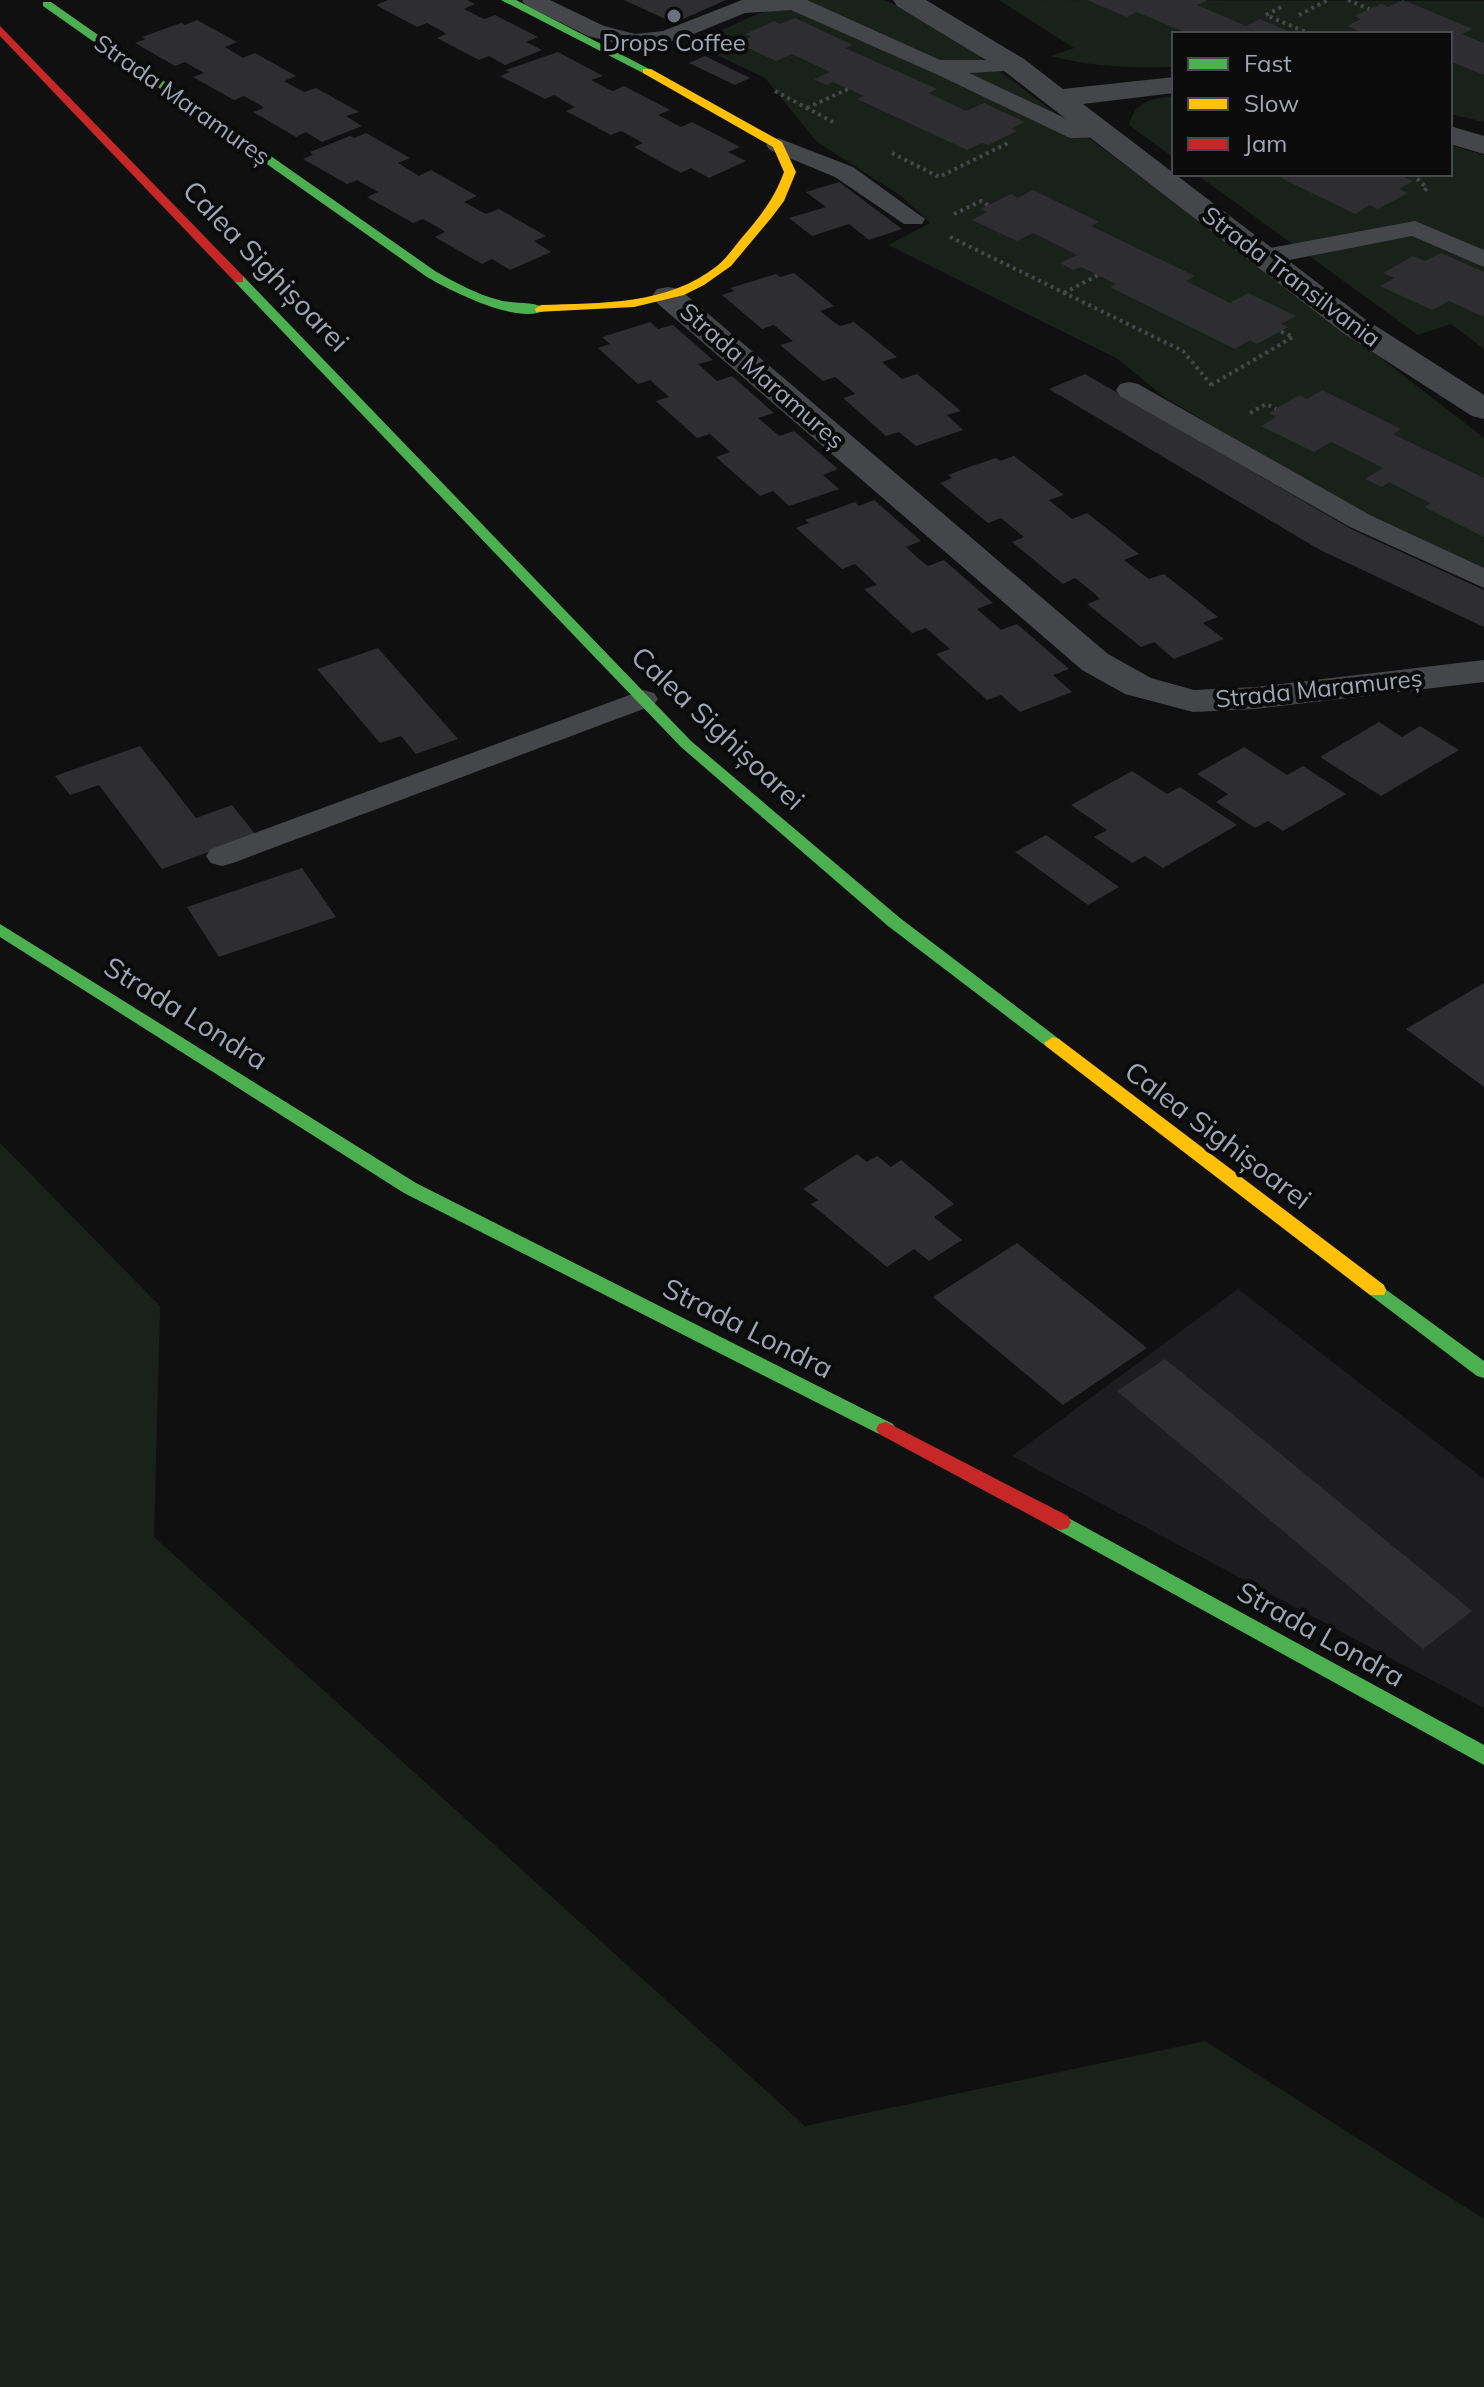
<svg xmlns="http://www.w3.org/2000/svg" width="1484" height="2387" font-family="Mulish,sans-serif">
  <rect width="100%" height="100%" fill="#101011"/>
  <polygon fill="#1d1d1f" points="1238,1289 1484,1479 1484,1708 1012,1456"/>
  <g fill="#1a211b">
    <polygon points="790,0 884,0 933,22 1306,300 1484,438 1484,568 1330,496 1164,397 1118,359 888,245 930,223 901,196 816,141 765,78 692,43"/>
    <path d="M999,0l485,1v121l-34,-8v-80h-276v33c-43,1 -82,0 -123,-11l23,-8z"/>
    <path d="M1174,96v62l-45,-33c5,-23 23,-27 45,-29z"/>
    <polygon points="1450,145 1484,155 1484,349 1451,324 1418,335 1196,174 1450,174"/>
    <polygon points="0,1143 160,1306 154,1537 805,2126 1205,2041 1484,2219 1484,2387 0,2387"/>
  </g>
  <g fill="#2e2e30">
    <polygon points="388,0 467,0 475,4 464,9 484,19 495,15 538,37 526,42 542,50 505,65 489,56 479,60 437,38 446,34 442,31 427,23 417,27 376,5"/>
    <polygon points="624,0 726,0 674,23"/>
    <polygon points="1087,0 1208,0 1197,5 1246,26 1260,19 1295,34 1189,34 1137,12 1127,17"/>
    <polygon points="1403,0 1473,29 1462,34 1484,43 1484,75 1450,61 1450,34 1365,34 1347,26 1361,19 1354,16 1381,4 1388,7"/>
    <polygon points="795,18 853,45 845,48 937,89 928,93 966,111 984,103 1025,122 1011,129 1017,131 988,145 982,143 967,150 857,99 864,96 833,82 826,85 814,79 830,72 792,54 776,61 737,43 751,37 745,34 774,21 780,24"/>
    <polygon points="197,20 237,42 225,47 243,58 255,53 296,76 284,81 300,90 304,92 316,88 359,112 346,116 362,126 322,142 306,132 296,137 253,112 264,108 260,105 244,96 234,100 193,77 204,73 185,62 175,66 135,43 146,39 142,37 181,23 185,25"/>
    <polygon points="558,52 603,76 591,80 608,89 613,91 624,86 670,110 658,115 681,127 692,122 740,147 728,152 746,161 709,178 691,168 681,173 634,147 643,143 638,140 621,131 611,135 566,111 575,107 571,105 554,95 545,99 500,76 510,72 506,70"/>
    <polygon points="705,56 750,78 735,85 689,63"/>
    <polygon points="366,133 410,158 398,163 419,176 431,170 477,196 464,202 482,212 486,214 499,209 546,236 534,241 551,252 510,270 492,259 482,264 435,237 445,232 441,229 423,219 413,223 367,197 378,192 357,180 347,184 303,159 313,155 310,152 350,136 354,138"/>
    <polygon points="1273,174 1397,174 1413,181 1399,189 1408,193 1378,209 1370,205 1355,214"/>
    <polygon points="839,182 902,229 869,240 849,224 812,236 789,218 826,207 806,192"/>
    <polygon points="1033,190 1099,222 1091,226 1195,276 1186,281 1230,303 1248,293 1296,316 1281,324 1288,327 1257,344 1250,340 1235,349 1110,287 1116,284 1098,275 1081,267 1073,270 1060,263 1077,255 1033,233 1017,241 972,220 987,212 980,209 1011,194 1018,198"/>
    <polygon points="1441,253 1484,272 1484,317 1449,301 1432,310 1380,286 1394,278 1383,273 1413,256 1425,261"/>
    <polygon points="794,273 834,306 820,311 835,323 840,326 854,322 897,357 882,362 902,379 917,374 961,411 947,415 963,430 916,446 899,432 886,436 843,398 855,394 851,390 835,377 823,381 780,345 793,341 789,338 774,325 762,329 722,295 734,291 730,288 776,274 780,277"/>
    <polygon points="650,322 658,329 673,325 713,360 698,364 717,381 732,376 774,413 758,418 770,428 779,436 794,431 838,469 823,475 839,489 789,506 773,491 760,496 716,457 730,452 710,434 697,438 656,401 669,397 650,380 638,384 598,348 610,344 602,337"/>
    <polygon points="1085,374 1351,529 1484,590 1484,627 1320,550 1049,389"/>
    <polygon points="1322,390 1401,429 1393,434 1484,478 1484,537 1424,507 1430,503 1389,482 1382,487 1365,479 1383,468 1331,442 1314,452 1261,426 1276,417 1269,413 1299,395 1307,399"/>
    <polygon points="1014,456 1064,495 1049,500 1072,519 1087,513 1139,554 1124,560 1145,576 1149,579 1164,574 1218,617 1203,623 1224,639 1174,659 1154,642 1141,647 1087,604 1100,599 1095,594 1075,578 1063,584 1012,542 1024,537 1001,518 988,523 940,483 952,478 948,475 969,467 996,458 1000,461"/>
    <polygon points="874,500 921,541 906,547 919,559 928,566 944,560 993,603 977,609 1001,630 1017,624 1069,669 1053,675 1072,692 1020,712 1001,695 987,700 936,654 950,649 926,628 912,633 864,589 877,585 869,577 855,564 842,569 796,528 809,523 805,520 855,502 859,506"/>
    <polygon points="378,648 458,739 416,754 401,736 380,743 317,669"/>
    <polygon points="1379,722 1402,737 1420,726 1459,750 1381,796 1320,757"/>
    <polygon points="140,746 196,818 232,805 256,835 162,869 99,785 70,795 55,776"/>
    <polygon points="1244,747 1287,775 1303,766 1346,794 1283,831 1268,821 1255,828 1216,802 1228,794 1197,774"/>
    <polygon points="1132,771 1167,794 1180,787 1237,825 1163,868 1145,856 1132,863 1094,837 1107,830 1071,805"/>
    <polygon points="1046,835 1119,887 1088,905 1015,852"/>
    <polygon points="302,868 336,917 219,957 187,907"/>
    <polygon points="1484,983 1484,1087 1406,1029"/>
    <polygon points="857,1154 867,1162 877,1156 891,1167 901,1160 940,1192 954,1204 934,1217 962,1240 929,1261 914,1249 887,1267 811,1204 818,1200 803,1189"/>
    <polygon points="1017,1243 1147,1348 1063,1405 933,1297"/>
    <polygon points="1165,1359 1472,1611 1423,1649 1117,1391"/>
  </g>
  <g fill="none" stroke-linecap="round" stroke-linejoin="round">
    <g stroke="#46474b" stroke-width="4" stroke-dasharray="3 4" stroke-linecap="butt">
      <polyline points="1348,0 1369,9"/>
      <polyline points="1281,7 1266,15 1310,34"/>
      <polyline points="1299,15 1328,0"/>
      <polyline points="775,91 833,122"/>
      <polyline points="807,108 848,89"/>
      <polyline points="892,153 939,177 1008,143"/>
      <polyline points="1412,174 1427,188 1423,192"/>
      <polyline points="954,214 981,201 988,205"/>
      <polyline points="950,237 1183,351 1213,387"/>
      <polyline points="1064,293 1098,275"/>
      <polyline points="1211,385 1293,337 1280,331"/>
      <polyline points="1250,413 1266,404 1276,409"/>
    </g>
    <g fill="#454649" fill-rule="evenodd">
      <polygon points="522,0 550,0 604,26 635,34 663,31 742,0 807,0 940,60 1022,60 1025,65 1022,70 969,73 1082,126 1110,127 1114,132 1110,137 1070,138 936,74 791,10 745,13 679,40 635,48 588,36 525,5"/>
      <polygon points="778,138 853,167 925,219 922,224 904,224 835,177 770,150 766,145 770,140"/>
      <polygon points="1415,221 1484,250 1484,267 1412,236 1264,265 1255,262 1251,257 1255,252 1264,249"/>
      <polygon points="1129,382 1138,384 1370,515 1484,568 1484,588 1350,527 1120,396 1116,390 1120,384"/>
      <polygon points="643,690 654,693 658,699 654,705 233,863 222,866 211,863 206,856 211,849"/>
    </g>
    <g fill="#454649" fill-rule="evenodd">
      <polygon points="893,0 926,0 1024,59 1063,89 1174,77 1174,93 1083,104 1365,319 1484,395 1484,419 1472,416 1343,333 1004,71 897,6"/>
      <polygon points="1450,126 1484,136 1484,154 1450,144"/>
      <polygon points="668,287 679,289 1108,654 1151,678 1194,690 1256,687 1484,660 1484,682 1256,709 1193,712 1125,694 1082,670 657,303 652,296 657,289"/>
    </g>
    <g fill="#4caf50" fill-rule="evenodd">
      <polygon points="501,0 516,0 653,71 643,73"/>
      <path d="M43,2h8l384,269c21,12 41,23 64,29 14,4 37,1 48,9 -26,18 -96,-18 -120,-32l-384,-271z"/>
      <polygon points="235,276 243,276 691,741 900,918 1059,1039 1062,1043 1059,1047 1047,1047 888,926 681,747 235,282"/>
      <polygon points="0,924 416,1183 893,1424 896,1429 893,1434 879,1434 404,1193 0,937"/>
      <polygon points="1377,1283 1484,1361 1484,1378 1477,1376 1370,1295 1368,1290 1370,1285"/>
      <polygon points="1061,1514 1484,1745 1484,1765 1054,1528 1051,1522 1054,1516"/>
    </g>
    <g fill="#ffc107" fill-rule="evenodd">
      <path d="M643,69h8l131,73 14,30 -12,29 -12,16 -41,49 -27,19 -20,10 -50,12 -98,5 -1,-3 6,-4c60,-2 127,0 176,-39 11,-9 19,-22 28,-32 17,-20 30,-37 39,-62l-11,-25 -130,-74z"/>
      <polygon points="1053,1037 1059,1039 1384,1285 1386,1290 1384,1295 1370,1295 1047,1047 1044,1043"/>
    </g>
    <g fill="#c62828" fill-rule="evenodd">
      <polygon points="0,26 243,276 243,282 235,282 0,36"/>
      <polygon points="886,1422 1068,1516 1071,1522 1068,1528 1061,1530 1054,1528 879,1434 876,1429 879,1424"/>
    </g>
  </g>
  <circle fill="#6e717a" stroke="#0b0b0c" stroke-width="3" cx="674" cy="16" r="8"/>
  <g text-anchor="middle" stroke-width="8" stroke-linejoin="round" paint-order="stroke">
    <g font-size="24" fill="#a0a5b3" stroke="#0b0b0c">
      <text x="674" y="51">Drops Coffee</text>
    </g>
    <g font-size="24" fill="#a0a5b3" stroke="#0b0b0c">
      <text transform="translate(182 100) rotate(35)" y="8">Strada Maramureș</text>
      <text transform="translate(1291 277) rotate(37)" y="8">Strada Transilvania</text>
      <text transform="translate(762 376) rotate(41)" y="8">Strada Maramureș</text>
      <text transform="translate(1319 689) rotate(-6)" y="8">Strada Maramureș</text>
    </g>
    <g font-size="28" fill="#a0a5b3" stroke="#0b0b0c">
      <text transform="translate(266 266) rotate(46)" y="10">Calea Sighișoarei</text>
      <text transform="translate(718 728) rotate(43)" y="10">Calea Sighișoarei</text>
      <text transform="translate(186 1013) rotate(32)" y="10">Strada Londra</text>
      <text transform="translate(1218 1135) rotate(37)" y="10">Calea Sighișoarei</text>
      <text transform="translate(748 1328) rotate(27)" y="10">Strada Londra</text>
      <text transform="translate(1321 1634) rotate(29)" y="10">Strada Londra</text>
    </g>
  </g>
  <rect x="1172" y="32" width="280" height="144" fill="#0b0b0c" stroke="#47494f" stroke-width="2"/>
  <rect x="1188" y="58" width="40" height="12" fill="#4caf50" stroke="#47494f" stroke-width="2"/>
  <text x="1244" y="72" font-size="24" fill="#a0a5b3">Fast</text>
  <rect x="1188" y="98" width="40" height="12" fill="#ffc107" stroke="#47494f" stroke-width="2"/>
  <text x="1244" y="112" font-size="24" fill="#a0a5b3">Slow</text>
  <rect x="1188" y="138" width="40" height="12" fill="#c62828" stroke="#47494f" stroke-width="2"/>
  <text x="1244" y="152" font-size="24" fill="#a0a5b3">Jam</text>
</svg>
